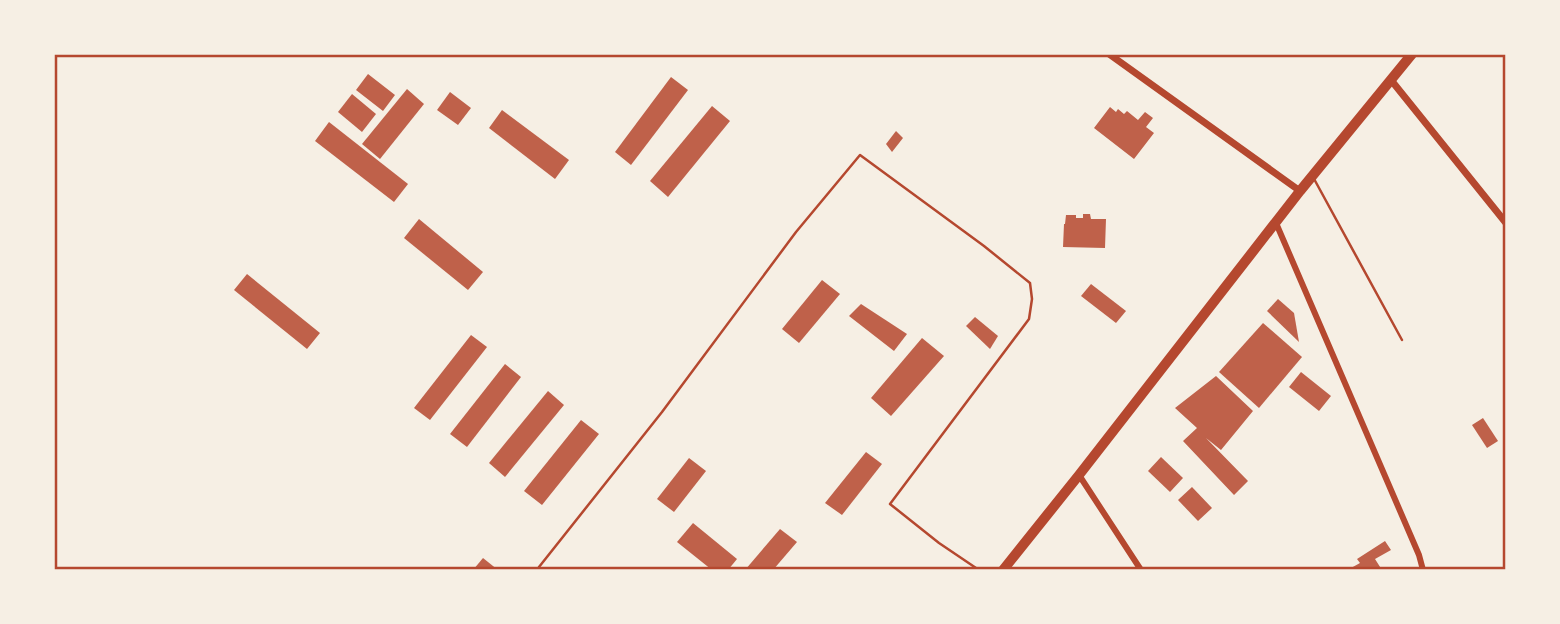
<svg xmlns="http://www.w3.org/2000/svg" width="1560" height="624" font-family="'Source Sans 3',sans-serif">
  <rect width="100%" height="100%" fill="#f6efe4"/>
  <g fill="#bf614a">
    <polygon points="368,74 395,95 383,111 356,90"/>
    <polygon points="671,77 688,90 631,165 615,152"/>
    <polygon points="407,89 424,104 380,159 362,144"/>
    <polygon points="450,92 471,108 458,125 437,110"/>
    <polygon points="352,94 376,114 362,132 338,112"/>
    <polygon points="712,106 730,121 668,197 650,181"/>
    <polygon points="1110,107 1116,112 1118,109 1124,114 1127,111 1138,120 1145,112 1153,118 1146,127 1154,133 1134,159 1094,128"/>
    <polygon points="502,110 569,160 555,179 489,128"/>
    <polygon points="329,122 408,184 394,202 315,141"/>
    <polygon points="896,131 903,138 892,152 886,144"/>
    <polygon points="1083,214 1090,214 1091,219 1106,219 1105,248 1063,247 1064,224 1065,224 1066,215 1076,215 1076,218 1083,218"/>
    <polygon points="419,219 483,272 468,290 404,238"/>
    <polygon points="247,274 320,333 307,349 234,290"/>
    <polygon points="822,280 840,294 799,343 782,329"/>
    <polygon points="1091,284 1126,311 1116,323 1081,296"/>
    <polygon points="1278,299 1294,313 1299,342 1267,311"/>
    <polygon points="861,304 907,334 894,351 849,316"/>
    <polygon points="975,317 998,336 990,349 966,326"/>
    <polygon points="1263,323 1302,357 1259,408 1219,372"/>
    <polygon points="471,335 487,347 430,420 414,408"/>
    <polygon points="922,338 944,356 891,416 871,398"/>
    <polygon points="505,364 521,377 467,447 450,434"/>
    <polygon points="1301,372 1331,396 1319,411 1289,387"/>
    <polygon points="1216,376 1253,411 1221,450 1206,438 1248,481 1234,495 1183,441 1197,428 1175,408"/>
    <polygon points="548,391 564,405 505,477 489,463"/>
    <polygon points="1483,418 1498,441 1487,448 1472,425"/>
    <polygon points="581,420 599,434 542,505 524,491"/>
    <polygon points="866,452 882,464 842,515 825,503"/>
    <polygon points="1161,457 1183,478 1170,492 1148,471"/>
    <polygon points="689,458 706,471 674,512 657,499"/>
    <polygon points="1192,487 1212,508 1198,521 1178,500"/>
    <polygon points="693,523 737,559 728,570 712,570 677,542"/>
    <polygon points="780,529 797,542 773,570 745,570"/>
    <polygon points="1385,541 1391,550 1375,559 1382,570 1353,570 1351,568 1360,563 1357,559"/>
    <polygon points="483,558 498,570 473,570"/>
  </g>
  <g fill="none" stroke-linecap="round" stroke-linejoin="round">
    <g stroke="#b5482f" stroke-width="2.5">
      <polyline points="1313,177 1402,340"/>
      <polyline points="543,570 539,567 662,412 796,232 860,155 984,246 1030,283 1032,299 1029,319 890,504 939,543 979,570"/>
    </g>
    <g stroke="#b5482f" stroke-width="6">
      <polyline points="1276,223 1419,555 1423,570"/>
      <polyline points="1079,475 1141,570"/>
    </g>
    <g stroke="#b5482f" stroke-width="7">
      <polyline points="1109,54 1300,191"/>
      <polyline points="1391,80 1506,223"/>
    </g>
    <polyline stroke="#b5482f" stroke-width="10" points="1003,570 1079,475 1300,191 1412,54"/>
  </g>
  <rect width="1560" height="624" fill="none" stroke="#f6efe4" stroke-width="112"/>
  <rect x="56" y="56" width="1448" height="512" fill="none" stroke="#b5482f" stroke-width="2.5"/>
</svg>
